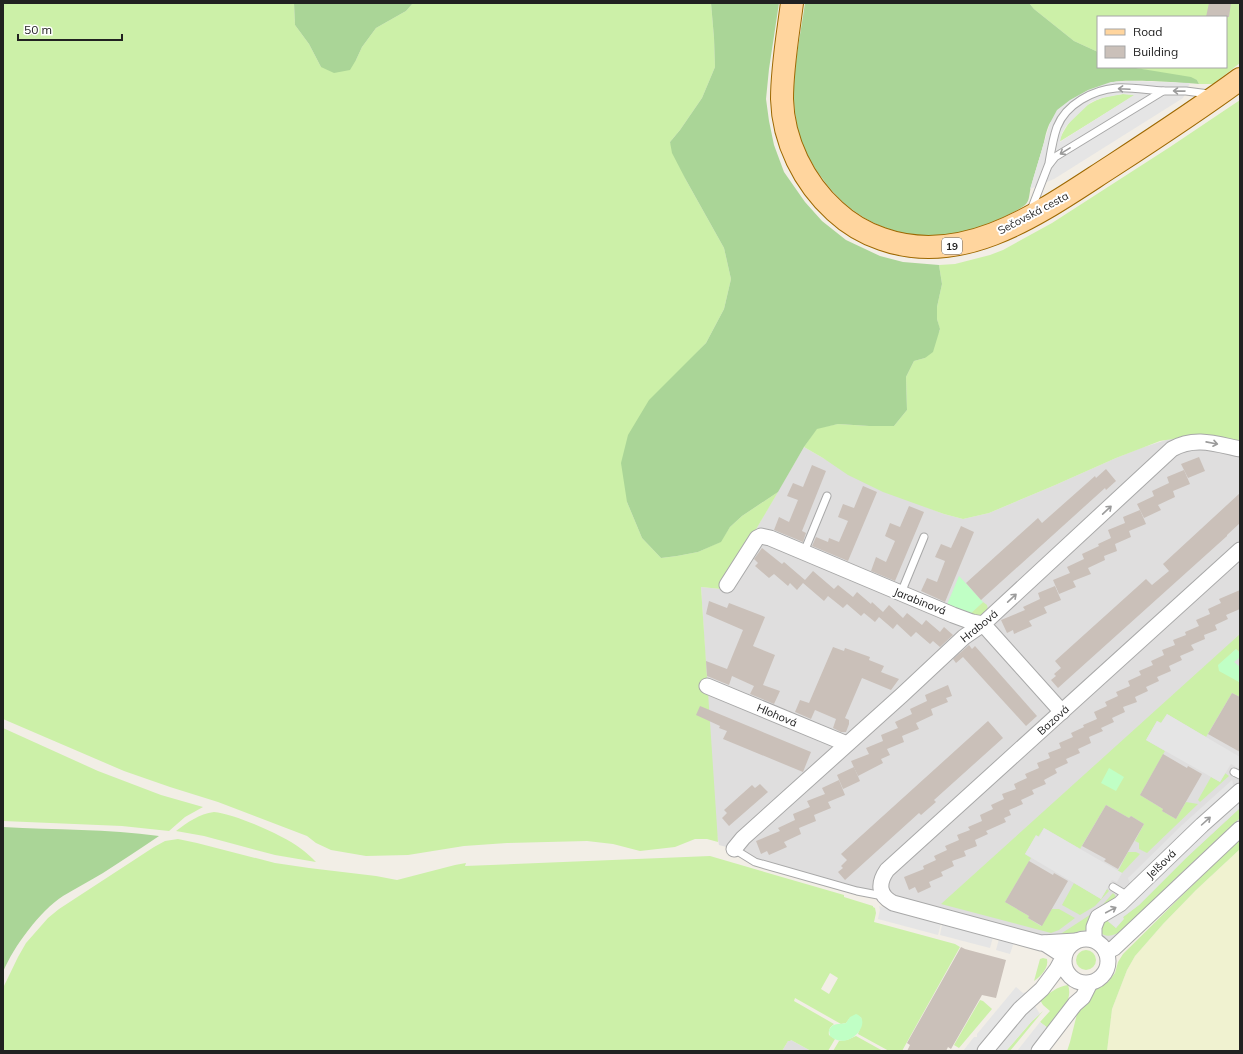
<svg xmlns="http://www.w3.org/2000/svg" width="1243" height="1054" font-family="Mulish,sans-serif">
  <rect width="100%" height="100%" fill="#f2eee6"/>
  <g fill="#dfdede">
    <polygon points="1185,437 1240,444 1240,829 1160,906 1103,947 1099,943 1088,939 1082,939 1071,944 755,862 734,849 719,845 716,830 701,587 721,589 804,447 823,458 926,507 944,514 963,519 989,513 1053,486 1116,458 1141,448 1169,439"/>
    <polygon points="791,1040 811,1051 782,1051 788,1041"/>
  </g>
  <polygon fill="#f0f2d0" points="1240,849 1240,1051 1107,1051 1112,1009 1127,970 1135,956 1163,924 1196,890"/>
  <g fill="#ccf0a8" fill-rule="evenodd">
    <polygon points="3,3 294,3 295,25 309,44 321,67 356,60 362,47 376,28 406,11 413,3 711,3 714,38 715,67 702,98 680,130 670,142 686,180 724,248 731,279 724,309 706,343 687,363 627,502 642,538 661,558 677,556 698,552 720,542 730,527 742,516 778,492 721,589 701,587 718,842 707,839 695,839 675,847 640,851 613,844 587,841 507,843 464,846 408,855 366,856 331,850 316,843 307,836 218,802 170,787 124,771 3,719"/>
    <polygon points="1029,3 1240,3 1240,63 1213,84 1199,84 1197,80 1130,67 1226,67 1226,17 1098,17 1098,52 1074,41 1034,9"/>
    <path d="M1123,94l12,1 -76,47c5,-15 19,-33 34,-40 9,-5 20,-7 30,-8z"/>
    <polygon points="1240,100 1240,444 1185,437 1160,441 1116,458 1053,486 989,513 963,519 944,514 883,492 848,475 823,458 804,447 817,428 838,424 869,426 894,426 907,410 906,377 914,361 925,358 940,330 937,319 937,307 942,284 939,265 955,264 990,255 1003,250 1052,223 1170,147"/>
    <path d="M983,602l4,3 1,5c-6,7 -11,6 -20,6z"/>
    <polygon points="1240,634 1240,653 1236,649 1219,665 1239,682 1240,681 1240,697 1232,693 1206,737 1167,714 1161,723 1157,721 1146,740 1165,751 1140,795 1163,809 1162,811 1176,819 1186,802 1198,804 1147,853 1139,849 1139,843 1135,841 1144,824 1131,816 1129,818 1106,805 1080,849 1044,828 1038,837 1036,836 1025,854 1031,858 1005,902 1029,916 1028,918 1041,926 1052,909 1059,909 1075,918 1059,930 1051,933 941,904"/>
    <polygon points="3,728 98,771 161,795 203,807 185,817 169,831 122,826 3,821"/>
    <polygon points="1225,773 1229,776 1200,802 1198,800 1211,777 1220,782"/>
    <path d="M1240,808v10l-65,61 -51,52 -1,-1c-8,5 -16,9 -23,2l3,-15 13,11 6,-10 17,-13 47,-47z"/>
    <path d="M214,812c21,2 69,23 86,36 6,4 11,9 16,14l-41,-7 -71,-19 -28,-5c12,-9 23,-17 38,-19z"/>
    <path d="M178,839l19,4 78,20 34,5 67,8 21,4 58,-15 11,-2 -1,3 245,-10 134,39v2l29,9v1l2,1 1,5 -2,9 81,22 5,3 -58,104h-13l-31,-17 4,-12 -1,-5 -12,2 -3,4 -5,1 -46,-26 -1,3 40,23c-4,3 -6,6 -5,11l6,4 -7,12h-17l-20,-11 -1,1h-2l-6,10h-779v-63l15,-31 8,-14 22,-25 11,-9 95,-62 11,-6zM830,973l8,5 -9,16 -8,-5z"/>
    <polygon points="1240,840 1240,849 1196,890 1163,924 1135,956 1127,970 1112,1009 1107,1051 1067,1051 1070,1042 1077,1014 1092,993 1095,990 1108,982 1115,973 1118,962 1123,954 1227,851"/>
    <polygon points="1128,852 1136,852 1140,854 1122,873 1118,871"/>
    <polygon points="1074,883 1101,899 1107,889 1109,891 1095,906 1080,915 1062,905"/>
    <polygon points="1113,893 1115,895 1116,899 1089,930 1080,931 1062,937 1059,935 1099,909"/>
    <circle cx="1086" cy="960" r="10"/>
    <path d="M1043,958l4,1c2,9 -6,17 -13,22l6,-22z"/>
    <path d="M1068,985c6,16 -11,32 -19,44l-9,-7 10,-11 -7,-6 -3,-5c8,-6 18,-14 28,-15z"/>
    <polygon points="980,1000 983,1001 992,1009 959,1048 954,1045"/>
    <polygon points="1043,1011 1010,1051 1006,1051 1032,1021"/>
    <polygon points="856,1036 883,1051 833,1051 839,1041 847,1040"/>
  </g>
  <g fill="#aad597">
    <polygon points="294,3 413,3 406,11 376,28 362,47 356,60 350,70 334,73 321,67 309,44 295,25"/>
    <polygon points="711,3 779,3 769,69 766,99 769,121 774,145 784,172 805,202 822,221 846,240 880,256 903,262 939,265 942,284 937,307 937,319 940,329 933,352 925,358 914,361 906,377 907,410 894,426 869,426 838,424 817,429 804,447 778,492 742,516 730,527 721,542 698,552 677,556 661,558 642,538 627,502 621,463 628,435 649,400 706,343 724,309 731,279 724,248 686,180 672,153 670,142 680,130 702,98 715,67 714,38"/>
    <path d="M805,3h224l5,6 40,32 24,11v15h32l61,10 6,3 2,4c-16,-1 -78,-6 -89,-1 -5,2 -9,6 -14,9 -11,7 -22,15 -33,22 -3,3 -11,6 -13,9 -3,5 -5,14 -6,19 -4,15 -9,30 -13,45 -2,6 -1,14 -6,18 -9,7 -22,12 -33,17 -62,28 -130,13 -170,-44 -10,-13 -18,-28 -23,-44 -12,-43 0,-88 6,-131z"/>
    <path d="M3,827c52,3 105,2 156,9 -18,12 -37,25 -56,37 -13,8 -27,15 -40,23 -23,15 -49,50 -60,76z"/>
  </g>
  <g fill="#c0ffc5">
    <polygon points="959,576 983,602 968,616 946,607"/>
    <polygon points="1236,649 1240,653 1240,659 1239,658 1234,662 1240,667 1239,682 1219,671 1218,665"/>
    <polygon points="1109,768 1124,777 1116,791 1101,783"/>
    <path d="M856,1014c18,6 -6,39 -26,22l-1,-6c4,-8 10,-5 17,-7l4,-6z"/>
  </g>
  <g fill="#e5e5e5" fill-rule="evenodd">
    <path d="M1130,81l60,2 -7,15 -129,81 -24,10 20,-66 7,-13 13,-10 18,-10 23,-8zM1123,94l11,1 -74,47 2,-9 4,-7 25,-24 11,-4z"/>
    <polygon points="1167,714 1240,757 1240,764 1238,768 1231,764 1220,782 1146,740 1157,721 1161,723"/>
    <polygon points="1232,780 1234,787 1131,887 1128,878 1182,825"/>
    <polygon points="1240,795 1240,808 1186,858 1139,905 1123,917 1124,919 1116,928 1103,917"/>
    <polygon points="1044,828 1122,873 1117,882 1112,880 1101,899 1025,854 1036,835 1039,837"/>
    <polygon points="879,906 941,924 938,935 878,919 880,910"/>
    <polygon points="942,924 993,937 990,948 940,935"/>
    <polygon points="999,939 1015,943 1013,945 1010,954 996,950"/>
    <polygon points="1016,987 1023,993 1027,992 976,1051 963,1051 974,1037 977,1037 977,1034"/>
    <polygon points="1035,1006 1040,1014 1032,1021 1006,1051 993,1051 1025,1013"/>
    <polygon points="1040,1022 1049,1029 1031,1051 1017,1051"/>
  </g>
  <g fill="#cac0b9">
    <polygon points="1209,3 1231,3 1229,17 1206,17"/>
    <polygon points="1199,457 1205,471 1188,478 1181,464"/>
    <polygon points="812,465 826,471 802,531 806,533 803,542 774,530 779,517 789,522 798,500 787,496 793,483 803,487"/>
    <polygon points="1106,469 1116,481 1106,490 1105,488 981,600 966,583 1038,518 1042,523 1095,476 1096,478"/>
    <polygon points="1184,470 1190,484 1173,491 1175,497 1158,505 1161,510 1144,518 1137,504 1154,496 1152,491 1169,483 1167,477"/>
    <polygon points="863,486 877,492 848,561 812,546 816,537 828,542 829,538 839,542 848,521 838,517 843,504 854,508"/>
    <polygon points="1240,493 1240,523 1227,535 1227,536 1058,688 1051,680 1056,676 1054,674 1061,668 1055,661 1146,579 1152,585 1169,571 1163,564"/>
    <polygon points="909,506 924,512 895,581 871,571 876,557 886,562 895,541 885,536 890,523 900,527"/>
    <polygon points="1140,510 1146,524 1129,531 1131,537 1115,544 1117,551 1104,556 1105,560 1088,568 1091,574 1073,581 1076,587 1059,594 1053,580 1070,573 1067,567 1084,559 1082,554 1099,546 1098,544 1111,538 1108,530 1125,523 1123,517"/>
    <polygon points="961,526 974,532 945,602 921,591 927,578 937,582 945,561 935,557 941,544 951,548"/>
    <polygon points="762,548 782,564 784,562 805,580 813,571 834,589 838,585 853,597 857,592 871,604 872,602 883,612 889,605 903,618 907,613 922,625 926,620 940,632 944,627 953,635 940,647 933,641 930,644 916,632 911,637 897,624 893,629 879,617 875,622 864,613 861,616 847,604 843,608 828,596 824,601 803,583 797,590 790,583 788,586 774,574 769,578 755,566 758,563 754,559"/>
    <polygon points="1055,586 1061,600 1044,607 1047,613 1029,621 1032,626 1014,634 1013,630 1007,633 1001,620 1025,610 1023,607 1040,599 1038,593"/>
    <polygon points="1240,590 1240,609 1226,615 1228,619 1215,625 1217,630 1204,635 1205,639 1191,645 1194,650 1180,656 1182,660 1169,666 1171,671 1157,677 1159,681 1146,687 1148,691 1135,697 1137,702 1123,707 1125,712 1112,718 1114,722 1101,728 1103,731 1089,737 1091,743 1078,749 1080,753 1066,759 1068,763 1055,769 1057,773 1044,780 1046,784 1032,790 1034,794 1021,800 1023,804 1009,810 1011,815 1004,818 1006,822 986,831 988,834 975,840 977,846 964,851 966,856 952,861 954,866 941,872 943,876 929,882 931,887 918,893 915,887 909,890 904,877 924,869 923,866 936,860 934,856 947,850 945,846 959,840 957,835 970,830 968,827 982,821 980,815 993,809 991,805 1004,799 1002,794 1016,789 1014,784 1027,778 1025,774 1039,768 1037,763 1050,758 1048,753 1061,748 1059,743 1073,737 1071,733 1084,727 1083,725 1097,719 1094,712 1107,706 1105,702 1118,696 1116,692 1130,686 1128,681 1141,675 1139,671 1153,665 1151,661 1164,655 1162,650 1175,645 1173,640 1186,635 1185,632 1199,626 1196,620 1210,614 1208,609 1221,603 1219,599"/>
    <polygon points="709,601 727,608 729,603 765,617 753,646 775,655 763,685 780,691 774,704 750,694 754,686 732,676 729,685 707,676 706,661 727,669 743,630 706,614"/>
    <polygon points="969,645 972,649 975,646 1037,716 1026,726 963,657 956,663 953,659"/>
    <polygon points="833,647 844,651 845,648 870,657 869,660 884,666 881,672 899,679 891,690 862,678 845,718 849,720 849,724 846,732 841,732 833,728 836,719 815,710 811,719 795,712 800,700 809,703"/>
    <polygon points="948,685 952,696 946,698 948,702 931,709 933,715 916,723 919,729 902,736 904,742 887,749 890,755 881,759 883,763 858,776 851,761 869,754 866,748 883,741 881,735 898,728 895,722 912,714 910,709 927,701 925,695"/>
    <polygon points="1232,693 1240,697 1240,752 1208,734"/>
    <polygon points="700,706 811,752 803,772 723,739 727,731 719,728 720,726 696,715"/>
    <polygon points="988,721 1003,738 934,800 936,802 921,815 919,813 845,880 838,872 843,868 841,866 847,860 841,854"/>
    <polygon points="1163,754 1187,768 1188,766 1202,774 1176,819 1162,811 1163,809 1140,795"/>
    <polygon points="854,767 860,781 843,789 837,775"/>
    <polygon points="839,780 845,795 828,802 831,808 814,815 816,821 799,828 801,834 784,842 787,847 769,855 767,851 761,854 756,841 780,831 778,828 795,820 793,814 810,807 807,801 825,794 822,788"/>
    <polygon points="760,784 768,792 729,826 722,818 727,813 724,810 752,785 755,788"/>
    <polygon points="1106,805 1129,818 1131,816 1144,824 1118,869 1104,861 1106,859 1082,846"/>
    <polygon points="1029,861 1053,875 1054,873 1068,881 1042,926 1028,918 1029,916 1005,902"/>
    <polygon points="961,947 965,949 1006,960 996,998 982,995 951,1049 948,1047 946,1051 907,1051 910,1045 907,1043"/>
  </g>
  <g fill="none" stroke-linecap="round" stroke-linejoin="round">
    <g stroke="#a8a8a8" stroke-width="9">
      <g id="lane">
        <path d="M1049,163c2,-12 4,-25 8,-36 9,-23 36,-37 59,-39 15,-1 31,2 47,3"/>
        <polyline points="1031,210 1048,166 1055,157 1163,91 1186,91 1209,94"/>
        <polyline points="804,552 827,496"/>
        <polyline points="901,593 924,537"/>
        <polyline points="1234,772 1240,775"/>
        <polyline points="734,849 755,862 857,891 883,896"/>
        <polyline points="1113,887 1128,896"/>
      </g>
    </g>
    <g stroke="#a8a8a8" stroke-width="17">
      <g id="street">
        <polyline points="727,585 757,538 761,536 770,538 953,615 972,622 983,624 1062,712"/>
        <polyline points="707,686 847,744"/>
        <path d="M734,849l9,-11 159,-143 62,-58 19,-13 13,-12 176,-163c23,-13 44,-5 68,0"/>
        <circle cx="1086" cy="961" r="22"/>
        <polyline points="1094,940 1094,927 1098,917 1120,904 1202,825 1240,791"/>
        <path d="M1076,941l-35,2 -148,-40c-15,-8 -15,-20 -6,-33l353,-320"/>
        <polyline points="1106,952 1114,948 1240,829"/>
        <polyline points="985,1051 1020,1009 1042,989 1057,969 1064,956 1044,943"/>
        <polyline points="1039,1051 1075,1004 1083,997 1090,983"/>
      </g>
    </g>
    <g stroke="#9d6800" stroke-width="24">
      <path id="primary" d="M792,3c-4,31 -10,64 -10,96 1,42 22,84 53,112 14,13 29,22 47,28 84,30 163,-30 230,-73 43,-28 86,-56 128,-87"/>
    </g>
    <use href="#lane" stroke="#fff" stroke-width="7"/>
    <use href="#street" stroke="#fff" stroke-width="15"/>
    <use href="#primary" stroke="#ffd59e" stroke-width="22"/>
  </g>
  <defs><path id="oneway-shaft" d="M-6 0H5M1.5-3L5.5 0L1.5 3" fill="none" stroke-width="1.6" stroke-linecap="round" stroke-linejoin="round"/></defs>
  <g stroke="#9b9b9b">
    <use href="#oneway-shaft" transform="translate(1124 89) rotate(-177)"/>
    <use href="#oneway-shaft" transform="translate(1179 91) rotate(-179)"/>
    <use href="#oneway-shaft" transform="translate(1065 151) rotate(148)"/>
    <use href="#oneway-shaft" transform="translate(1212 443) rotate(11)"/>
    <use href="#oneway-shaft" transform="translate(1107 510) rotate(-43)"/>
    <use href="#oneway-shaft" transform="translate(1012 598) rotate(-43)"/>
    <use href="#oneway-shaft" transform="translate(1206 821) rotate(-42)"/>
    <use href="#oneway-shaft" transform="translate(1111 910) rotate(-28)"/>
  </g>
  <g text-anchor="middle" stroke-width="4" stroke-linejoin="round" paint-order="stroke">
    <rect fill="#fff" stroke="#646464" stroke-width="1" x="942" y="238" width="20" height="16" rx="3"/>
    <g font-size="10" font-weight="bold" fill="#212121">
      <text x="952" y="250">19</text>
    </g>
    <g font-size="11" fill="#212121" stroke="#fff">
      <text transform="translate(1033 213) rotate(-28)" y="4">Sečovská cesta</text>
      <text transform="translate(920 601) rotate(22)" y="4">Jarabinová</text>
      <text transform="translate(979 626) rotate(-39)" y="4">Hrabová</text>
      <text transform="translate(777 715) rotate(23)" y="4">Hlohová</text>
      <text transform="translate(1053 720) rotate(-42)" y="4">Bazová</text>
      <text transform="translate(1161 864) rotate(-44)" y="4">Jelšová</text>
    </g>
  </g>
  <rect width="1243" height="1054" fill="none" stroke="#212121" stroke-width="8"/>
  <rect x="1097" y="16" width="130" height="52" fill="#ffffff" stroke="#a6a6a6"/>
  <rect x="1105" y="29" width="20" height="6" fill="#ffd59e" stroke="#a6a6a6"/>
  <text x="1133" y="36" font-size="12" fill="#212121">Road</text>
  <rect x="1105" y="46" width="20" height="12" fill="#cac0b9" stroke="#a6a6a6"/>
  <text x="1133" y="56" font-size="12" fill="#212121">Building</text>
  <path d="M18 34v6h104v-6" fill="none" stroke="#212121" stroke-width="2"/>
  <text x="24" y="34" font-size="12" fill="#212121" stroke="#ffffff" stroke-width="3" paint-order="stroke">50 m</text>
</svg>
